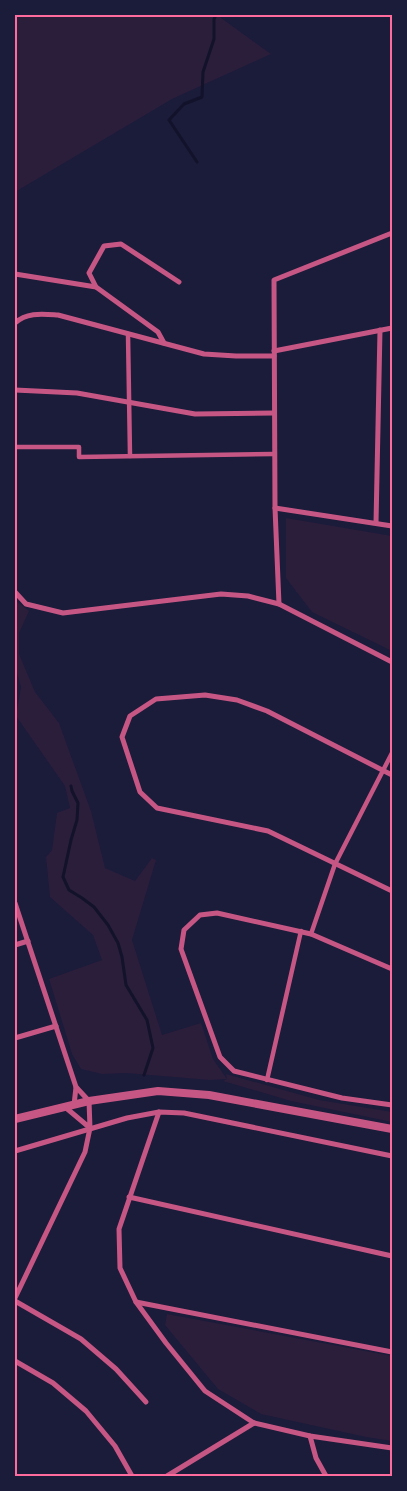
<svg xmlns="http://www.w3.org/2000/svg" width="407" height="1491" font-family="'Roboto Condensed',sans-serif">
  <rect width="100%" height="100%" fill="#1b1b3a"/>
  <g fill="#2a1e3b">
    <polygon points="15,15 217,15 271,54 172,99 15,192"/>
    <polygon points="286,518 392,536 392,651 312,612 286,578"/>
    <polygon points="15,600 29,611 19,633 19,654 35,692 59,723 91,811 105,868 135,881 152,858 156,860 132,940 162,1035 201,1023 213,1059 227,1079 226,1074 319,1100 392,1112 392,1122 291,1101 223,1081 227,1079 210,1080 126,1073 102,1074 81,1069 72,1054 49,979 102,960 93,935 50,897 46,857 52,850 57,813 70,808 65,786 16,716 21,687 15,666"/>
    <polygon points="167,1314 392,1356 392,1441 366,1437 261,1414 218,1389 165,1325"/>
  </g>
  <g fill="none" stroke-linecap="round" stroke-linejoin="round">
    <g stroke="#12122b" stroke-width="3">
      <polyline points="197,162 169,120 184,104 202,97 203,72 214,39 214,19 216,15"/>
      <polyline points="71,786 72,791 78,803 77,820 71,840 63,877 69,890 82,898 94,907 108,925 118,943 122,957 126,985 147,1020 153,1048 144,1075"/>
    </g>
    <g stroke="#c65784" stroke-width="4.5">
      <polyline points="128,334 130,456"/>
      <polyline points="15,447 79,447 79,457 274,454"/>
      <polyline points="311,934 335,864 392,753"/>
      <polyline points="267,1080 301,931"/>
    </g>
    <g stroke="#c65784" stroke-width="5">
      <polyline points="15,274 96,287 158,332 164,343"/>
      <polyline points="96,287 89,273 104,246 121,244 179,282"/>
      <path d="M15,323c12,-11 27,-9 43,-8l146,39 32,2h38"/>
      <polyline points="274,351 392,328"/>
      <polyline points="15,390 77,393 195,414 274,413"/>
      <polyline points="275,508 392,526"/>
      <polyline points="376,523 380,330"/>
      <polyline points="15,592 26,604 63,613 221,594 248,596 279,604 392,662"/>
      <polyline points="279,604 275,508 274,280 392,233"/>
      <polyline points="392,775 267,711 237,700 205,695 156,699 130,716 122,737 140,792 157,808 268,831 392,891"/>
      <polyline points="15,903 76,1087 74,1105"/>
      <polyline points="15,945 28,941"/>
      <polyline points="392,969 311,934 217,913 200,915 184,930 181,949 220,1057 234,1071 342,1098 392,1105"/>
      <polyline points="15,1038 56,1026"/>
      <polyline points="65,1107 90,1128 89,1101 76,1087"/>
      <polyline points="159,1112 119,1229 120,1268 136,1302 166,1343 205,1391 254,1423 310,1436 392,1448"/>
      <polyline points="15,1151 127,1118 159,1112 184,1113 392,1156"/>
      <polyline points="129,1197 392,1256"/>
      <polyline points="15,1298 85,1152 90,1128"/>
      <polyline points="15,1301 81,1339 116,1369 146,1402"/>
      <polyline points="136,1302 392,1352"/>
      <polyline points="15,1361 53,1383 86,1411 115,1446 132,1476"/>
      <polyline points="310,1436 316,1458 326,1476"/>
      <polyline points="167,1476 254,1423"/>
    </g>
    <polyline stroke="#c65784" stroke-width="8" points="15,1119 89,1101 158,1091 209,1095 392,1129"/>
  </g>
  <rect width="407" height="1491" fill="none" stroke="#1b1b3a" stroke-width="32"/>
  <rect x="16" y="16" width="375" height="1459" fill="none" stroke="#ff6b9d" stroke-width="2"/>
</svg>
